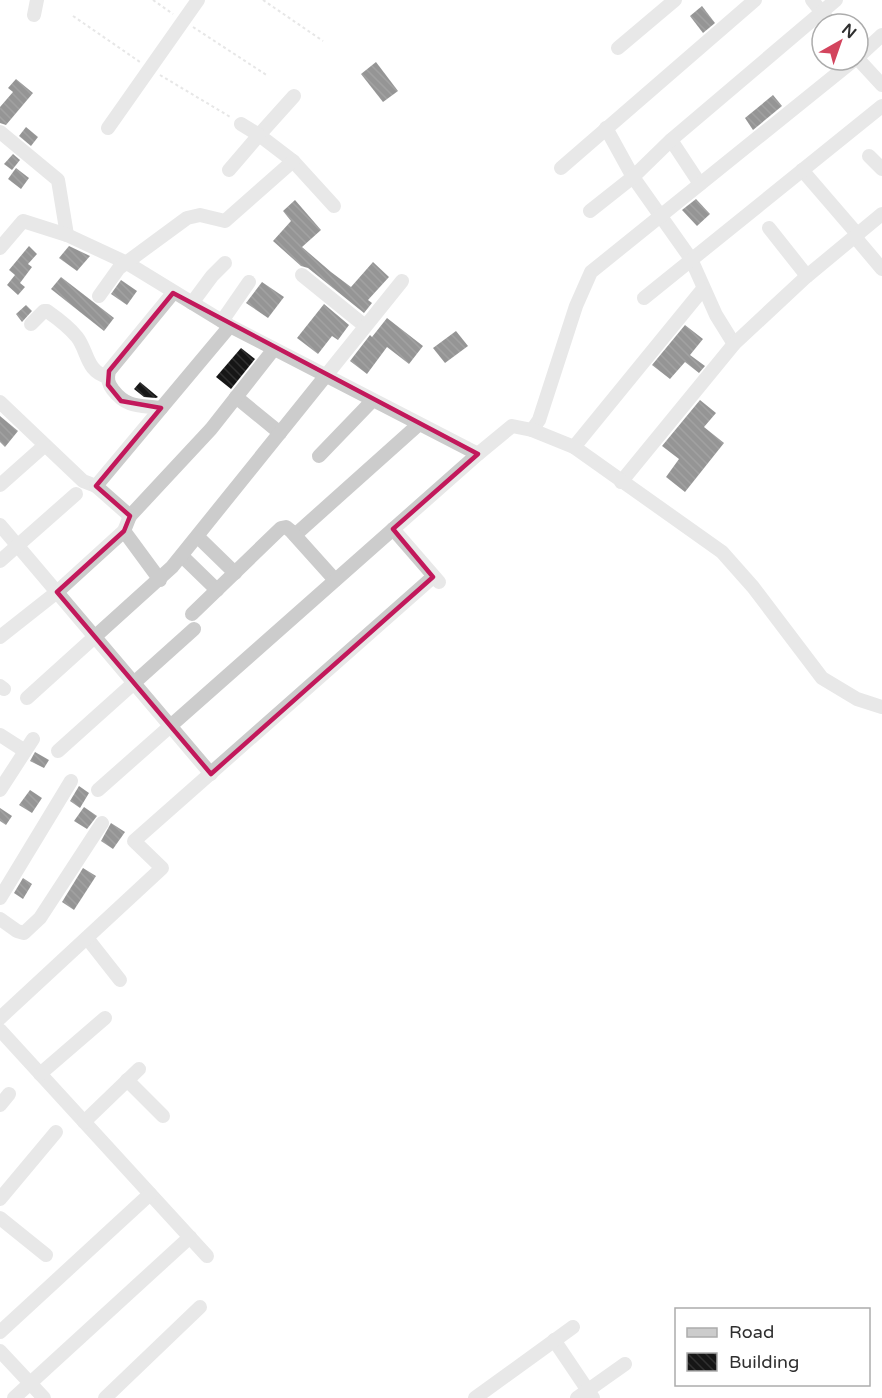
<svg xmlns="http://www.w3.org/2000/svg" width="882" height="1398" font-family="'Varela Round',sans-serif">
  <defs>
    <pattern id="building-back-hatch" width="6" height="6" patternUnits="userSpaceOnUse" patternTransform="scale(1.5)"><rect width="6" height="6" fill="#161616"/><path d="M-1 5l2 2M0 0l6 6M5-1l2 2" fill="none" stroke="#303030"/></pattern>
  </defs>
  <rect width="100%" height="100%" fill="#fff"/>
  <g fill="url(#building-back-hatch)">
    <polygon points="702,6 715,23 703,33 690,16"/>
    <polygon points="376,62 398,91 383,102 361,74"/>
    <polygon points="16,79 33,93 6,125 0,123 0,107 13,92 8,88"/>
    <polygon points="773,95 782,106 753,130 745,118"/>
    <polygon points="26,127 38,137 31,146 19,136"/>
    <polygon points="13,154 20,160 12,170 4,164"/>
    <polygon points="16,168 29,178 21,189 8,179"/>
    <polygon points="696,199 710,214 697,226 682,210"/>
    <polygon points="295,200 321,230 302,247 331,272 351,287 373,262 389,277 368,300 372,303 364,313 308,268 301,266 273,241 291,221 283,211"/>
    <polygon points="29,246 37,254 28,264 32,267 20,283 25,287 18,295 7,285 15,275 9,270"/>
    <polygon points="69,246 90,256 77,271 59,258"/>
    <polygon points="61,277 114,318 104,331 51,289"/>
    <polygon points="121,280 137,291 127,305 111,294"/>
    <polygon points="262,282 284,297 268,318 246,303"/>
    <polygon points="324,304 349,325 338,340 332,336 318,354 297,338"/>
    <polygon points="26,305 32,311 22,322 16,314"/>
    <polygon points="387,318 423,346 409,364 387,347 367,374 350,361 370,335 372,337"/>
    <polygon points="685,325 703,339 690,355 705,366 699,373 685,362 670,379 652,365"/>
    <polygon points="456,331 468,346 445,363 433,348"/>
    <polygon points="241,348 255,359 231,389 216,377"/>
    <polygon points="140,382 158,397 156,398 144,397 134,389"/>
    <polygon points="700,400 716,413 704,427 724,443 685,492 666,477 679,459 662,446"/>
    <polygon points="0,416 18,431 5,447 0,442"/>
    <polygon points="35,752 49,760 44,768 30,761"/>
    <polygon points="79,786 89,793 80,808 70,801"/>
    <polygon points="30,790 42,798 32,813 19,805"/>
    <polygon points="84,807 97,816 87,829 74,821"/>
    <polygon points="0,808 12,816 6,825 0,821"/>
    <polygon points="111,823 125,832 113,849 101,841"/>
    <polygon points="83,868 96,876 74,910 62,902"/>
    <polygon points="23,878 32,884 23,899 14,893"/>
  </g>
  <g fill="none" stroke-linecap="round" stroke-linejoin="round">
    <g stroke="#c9c9c9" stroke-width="2" stroke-dasharray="3 3" stroke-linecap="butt">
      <polyline points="153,0 173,14"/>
      <polyline points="263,0 323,41"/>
      <polyline points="73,16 140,62"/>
      <polyline points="193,27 268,76"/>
      <polyline points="160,75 232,118"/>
    </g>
    <g stroke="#ccc" stroke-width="14">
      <polyline points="812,0 831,24"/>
      <polyline points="34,15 37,0"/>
      <polyline points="618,48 675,0"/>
      <polyline points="858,57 882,35"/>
      <polyline points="858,59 882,85"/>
      <polyline points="294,96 259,135 293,161 334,206"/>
      <polyline points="108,128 198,0"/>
      <polyline points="606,128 633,177 691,259 716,315 734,344"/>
      <polyline points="0,132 58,180 67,235"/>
      <polyline points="671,140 700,184"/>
      <polyline points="869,156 882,169"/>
      <polyline points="561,168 755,0"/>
      <polyline points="229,170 259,135 241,124"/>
      <polyline points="802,170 858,235"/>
      <polyline points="590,211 633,177 671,140 836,0"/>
      <polyline points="769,228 807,276"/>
      <polyline points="855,237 882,269"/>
      <polyline points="0,248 23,221 67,235 127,263 230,326 478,454"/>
      <polyline points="302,275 365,326"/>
      <polyline points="99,296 119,268 187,218 200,215 225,221 293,161"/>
      <polyline points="644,298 882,106"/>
      <polyline points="192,303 212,276 225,263"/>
      <polyline points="222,321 249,282"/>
      <path d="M31,324l13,-13h3c10,7 22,16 30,26 11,14 9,35 31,40"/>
      <polyline points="236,397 280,433"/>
      <polyline points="0,402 83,481 96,486 230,326"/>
      <path d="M161,408c-22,-3 -34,0 -48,-18 -5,-6 -6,-11 -4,-19l64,-78"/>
      <polyline points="532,430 539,420 576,306 591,272 854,60"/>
      <polyline points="574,447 703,289"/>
      <polyline points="319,456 372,401"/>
      <polyline points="621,482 734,344 807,276 882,214"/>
      <polyline points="0,485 44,446"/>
      <polyline points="96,486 130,516 211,429 274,349"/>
      <polyline points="0,525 211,774"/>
      <polyline points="393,529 439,582"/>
      <polyline points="124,531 160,580"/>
      <polyline points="295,535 418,425"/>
      <polyline points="198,537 235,573"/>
      <polyline points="182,556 217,590"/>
      <polyline points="0,561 76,494"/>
      <polyline points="192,614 281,528 286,527 291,531 335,580"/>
      <polyline points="0,637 57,592 124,531 130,516"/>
      <polyline points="0,686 4,689"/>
      <polyline points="27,698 172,567 402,281"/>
      <polyline points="0,735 25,751"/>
      <polyline points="58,751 194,629"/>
      <polyline points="0,790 33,739"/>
      <polyline points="98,790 478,454 512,426 532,430 574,447 722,552 753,587 822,678 857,699 882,707"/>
      <polyline points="0,898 71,781"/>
      <polyline points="0,919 17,931 24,933 40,918 102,823"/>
      <polyline points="87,938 120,980"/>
      <polyline points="0,1018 162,868 134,841 433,577"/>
      <polyline points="0,1030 207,1256"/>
      <polyline points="40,1074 105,1018"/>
      <polyline points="127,1080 163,1116"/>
      <polyline points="0,1105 9,1094"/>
      <polyline points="84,1122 139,1069"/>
      <polyline points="0,1199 56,1132"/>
      <polyline points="0,1218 46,1255"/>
      <polyline points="0,1332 150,1194"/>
      <polyline points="554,1340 593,1398"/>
      <polyline points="0,1351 44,1398"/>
      <polyline points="14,1398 190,1237"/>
      <polyline points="105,1398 200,1307"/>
      <polyline points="475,1398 573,1327"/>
      <polyline points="577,1398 625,1364"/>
    </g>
  </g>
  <path d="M0 0H882V1398H0ZM173,293l305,161 -85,75 40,48 -222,197 -154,-182 67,-61 6,-15 -34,-30 65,-78 -40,-7 -13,-16 1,-14z" fill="#fff" fill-opacity=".55" fill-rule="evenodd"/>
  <path fill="none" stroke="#c2185b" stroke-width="4.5" stroke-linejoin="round" d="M173,293l305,161 -85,75 40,48 -222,197 -154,-182 67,-61 6,-15 -34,-30 65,-78 -40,-7 -13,-16 1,-14z"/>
  <rect x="675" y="1308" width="195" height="78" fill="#ffffff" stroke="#acacac" stroke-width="1.5"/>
  <rect x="687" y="1328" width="30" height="9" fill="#cccccc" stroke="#acacac" stroke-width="1.5"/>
  <text x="729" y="1338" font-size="18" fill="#2f2f2f">Road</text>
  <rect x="687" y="1353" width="30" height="18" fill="url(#building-back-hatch)" stroke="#acacac" stroke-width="1.5"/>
  <text x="729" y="1368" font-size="18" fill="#2f2f2f">Building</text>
  <g transform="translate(840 42) rotate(40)"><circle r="28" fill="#ffffff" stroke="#acacac" stroke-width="1.5"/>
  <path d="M0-4.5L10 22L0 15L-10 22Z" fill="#d3445d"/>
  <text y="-9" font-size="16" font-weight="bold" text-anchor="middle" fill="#2f2f2f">N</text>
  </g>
</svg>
